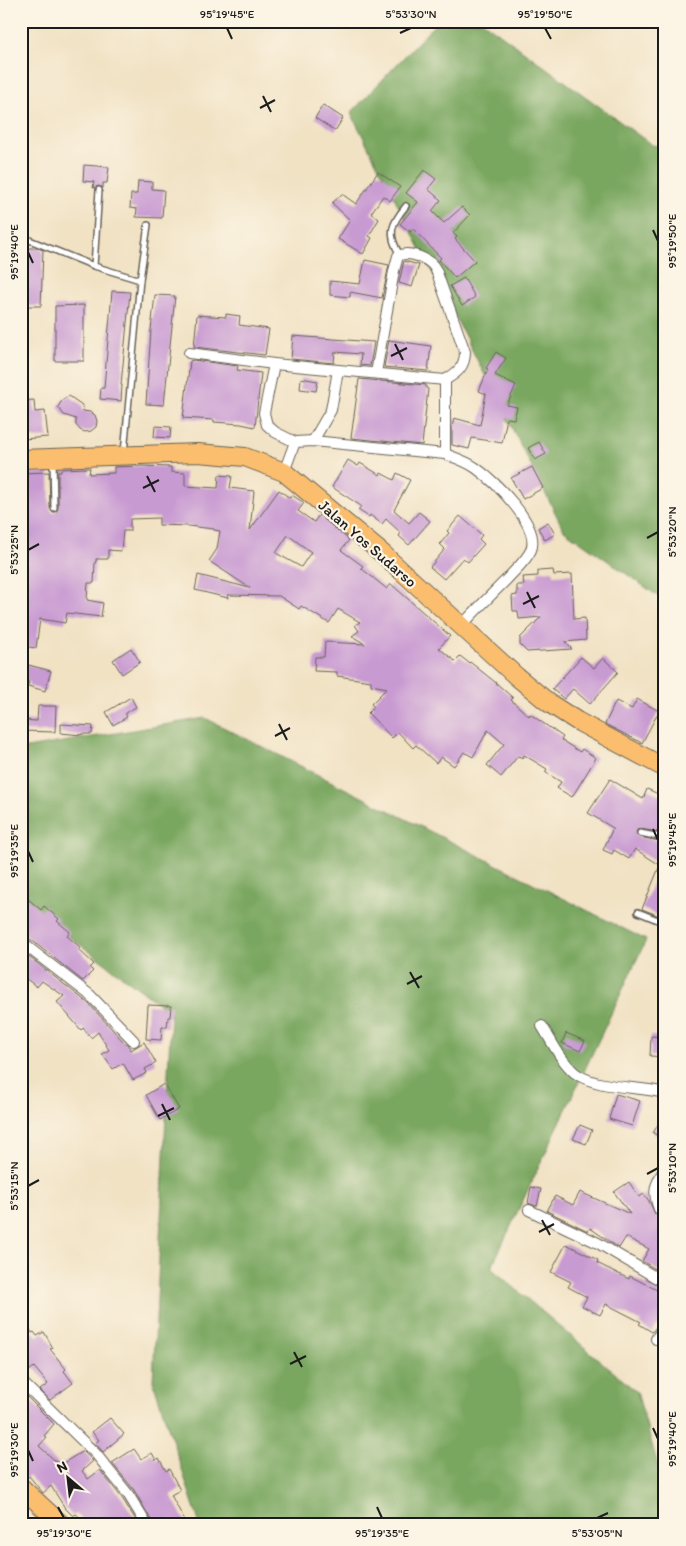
<svg xmlns="http://www.w3.org/2000/svg" width="686" height="1546" font-family="Itim,sans-serif">
  <rect width="100%" height="100%" fill="#fcf5e5"/>
  <filter id="ink" filterUnits="userSpaceOnUse"><feTurbulence type="fractalNoise" baseFrequency=".02" numOctaves="2"/><feDisplacementMap in="SourceGraphic" scale="10" xChannelSelector="R" yChannelSelector="G"/><feConvolveMatrix kernelMatrix="1 2 1 2 8 2 1 2 1" color-interpolation-filters="sRGB"/></filter>
  <filter id="wash" filterUnits="userSpaceOnUse"><feTurbulence type="fractalNoise" baseFrequency=".0096" numOctaves="4" result="noise"/><feDisplacementMap in="SourceGraphic" scale="20" xChannelSelector="R" yChannelSelector="G"/><feGaussianBlur stdDeviation="1.12" result="paint"/><feColorMatrix in="noise" values="0 0 0 0 0 0 0 0 0 0 0 0 0 0 0 0 0 1.4 0 .05"/><feComposite in="paint" operator="in"/></filter>
  <g filter="url(#wash)">
    <rect width="100%" height="100%" fill="#f1e2c4"/>
    <g fill="#7aa760" stroke="#4b623e">
      <polygon points="438,21 482,21 652,145 665,147 665,601 564,530 351,113"/>
      <polygon points="205,718 646,940 491,1268 637,1392 665,1490 665,1525 200,1525 153,1381 171,1013 21,900 21,749"/>
    </g>
    <g id="blocks">
      <g fill="#c89ad2" fill-rule="evenodd">
        <polygon points="323,105 343,118 335,131 315,118"/>
        <polygon points="84,165 109,167 107,183 103,183 103,188 99,186 93,188 94,182 83,181"/>
        <polygon points="424,170 436,179 428,189 441,200 432,211 444,223 462,207 470,215 453,233 457,237 455,239 475,261 455,278 439,260 441,258 413,229 410,232 400,224 418,202 406,193"/>
        <polygon points="378,172 400,187 390,201 383,196 371,213 379,219 369,236 372,238 363,254 338,239 350,220 332,203 342,194 356,204"/>
        <polygon points="138,181 152,182 152,189 164,190 162,218 136,217 137,209 130,208 131,194 137,194"/>
        <polygon points="25,248 38,248 43,250 41,306 23,306 24,292 21,292 21,265 24,265"/>
        <polygon points="365,260 389,265 382,298 350,292 350,297 330,295 330,281 360,284"/>
        <polygon points="404,261 419,265 412,287 399,283"/>
        <polygon points="464,278 475,297 462,306 450,286"/>
        <polygon points="112,291 130,292 121,385 122,385 121,401 100,399 101,388 104,388"/>
        <polygon points="155,295 175,296 164,405 146,404 151,330"/>
        <polygon points="84,305 84,361 55,361 55,306"/>
        <polygon points="226,314 240,316 239,325 269,329 265,355 194,347 197,315 226,317"/>
        <polygon points="293,336 374,342 370,366 360,365 361,354 335,352 334,363 291,359"/>
        <polygon points="389,340 431,346 428,371 384,367"/>
        <polygon points="496,352 506,358 495,375 516,385 507,405 517,407 514,419 507,418 502,443 472,438 469,449 452,445 452,427 454,418 480,425 486,394 479,391 488,369 486,368"/>
        <polygon points="193,360 238,366 237,370 261,373 255,427 241,424 214,422 214,420 183,418 190,361"/>
        <polygon points="301,378 318,381 316,391 300,389"/>
        <polygon points="359,379 426,385 426,388 428,389 422,445 351,438"/>
        <polygon points="69,396 82,405 83,411 90,412 95,415 97,421 96,427 91,431 85,432 80,430 76,425 76,419 64,415 58,407 63,399"/>
        <polygon points="34,400 35,412 45,411 48,437 23,439 21,401"/>
        <polygon points="155,426 171,427 170,438 154,437"/>
        <polygon points="539,442 546,454 535,460 528,448"/>
        <polygon points="348,460 358,466 360,463 380,475 381,473 394,480 397,473 410,480 394,510 409,523 419,512 430,521 409,545 399,536 401,533 386,519 382,524 370,515 369,517 358,510 361,506 332,487"/>
        <path d="M141,466l30,1v5l14,1v13l33,2 1,-13 13,1 -2,12 24,3 -4,39 29,-40 11,8 2,-3 12,8 -6,8 16,11 5,-7 30,25 -8,10 22,16 -2,2 26,21 4,-5 59,52 -11,12 16,13 5,-5 9,7 1,-1 25,20 18,16 -2,2 18,16 1,-2 33,23 -2,3 19,12 2,-3 14,9 -24,39 -15,-9 4,-6 -16,-10 2,-3 -23,-14 -1,3 -5,-2 -17,21 -14,-12 17,-21 -16,-14 -15,27 -9,-5 -10,14 -13,-9 -5,6 -20,-18 -3,3 -15,-16 -6,6 -24,-25 6,-6 -3,-3 16,-16 -16,-3v-4l-34,-5v-4l-23,-1 1,-14h9l1,-15 40,2 -13,-8 7,-5 -4,-6 5,-3 -22,-13 -9,14 -28,-17 -2,3 -20,-13 -51,-1v3l-33,-8 3,-15 52,13 -41,-27 8,-12 3,-18 -6,-1v-1l-26,-3 -29,-1v-7l-29,1v12h-7l-2,20 -13,-1v9h-12v3h-1l-1,21h-6l-1,17 16,3 -2,14 -34,-4 -2,10 -25,-4 -4,29 -15,-2v-173l28,-1 1,36 2,4h3l3,-4v-36h3v-3l29,-1 -1,6 25,-1v-6zM288,535l23,17 -10,15 -25,-14z"/>
        <polygon points="532,467 543,488 523,499 511,478"/>
        <polygon points="460,516 482,535 479,539 484,544 468,562 463,558 444,579 430,567 445,549 440,544 449,533 447,531"/>
        <polygon points="548,522 555,534 545,540 538,528"/>
        <polygon points="553,570 554,575 572,574 574,619 585,618 586,640 565,642 572,649 527,652 520,645 520,638 541,617 519,619 518,611 513,611 512,596 517,595 517,585 524,585 523,577 538,576 538,571"/>
        <polygon points="131,648 140,662 122,674 113,660"/>
        <polygon points="581,657 594,668 603,658 618,672 590,704 573,689 564,699 552,689"/>
        <polygon points="21,663 51,671 45,691 28,686 29,682 21,680"/>
        <polygon points="131,697 136,707 125,713 127,717 113,725 106,712"/>
        <polygon points="637,699 659,711 642,743 605,724 616,701 632,709"/>
        <polygon points="38,706 56,706 55,732 21,731 21,720 37,721"/>
        <polygon points="61,724 93,726 92,734 81,734 81,735 61,733"/>
        <polygon points="610,779 643,799 647,789 665,797 665,833 640,829 637,830 636,833 639,837 665,842 665,918 642,909 660,865 635,849 629,859 614,850 612,854 603,850 613,828 588,813"/>
        <polygon points="21,893 41,910 44,906 59,919 57,921 70,932 67,936 80,947 79,950 94,964 90,968 93,971 83,981 21,932"/>
        <polygon points="28,956 88,1003 124,1042 127,1044 131,1050 144,1042 156,1063 145,1069 147,1073 133,1080 123,1063 113,1069 102,1054 109,1050 98,1032 91,1038 83,1028 81,1030 57,1002 64,996 42,981 37,987 21,975 21,963"/>
        <polygon points="148,1005 171,1006 170,1017 168,1017 167,1027 162,1027 161,1040 146,1039"/>
        <polygon points="566,1033 585,1041 580,1051 562,1043"/>
        <polygon points="651,1036 665,1037 665,1057 650,1056"/>
        <polygon points="164,1084 179,1109 160,1120 146,1095"/>
        <polygon points="616,1094 640,1101 632,1126 609,1119"/>
        <polygon points="665,1113 665,1140 653,1133"/>
        <polygon points="580,1125 592,1130 586,1144 573,1139"/>
        <polygon points="629,1182 639,1197 644,1194 649,1201 655,1214 661,1216 665,1213 665,1275 642,1261 649,1249 626,1237 619,1248 590,1228 588,1231 547,1211 555,1196 573,1205 580,1192 630,1214 614,1192"/>
        <polygon points="531,1187 541,1189 537,1206 528,1203"/>
        <polygon points="566,1244 598,1260 597,1263 629,1279 630,1276 657,1290 659,1287 665,1290 665,1319 660,1322 652,1332 639,1324 641,1322 606,1304 600,1315 582,1306 587,1297 568,1287 571,1282 551,1272"/>
        <polygon points="21,1314 32,1333 34,1332 37,1336 44,1332 53,1348 50,1349 66,1369 64,1371 73,1383 50,1400 40,1390 48,1384 34,1367 24,1375 21,1374"/>
        <polygon points="21,1391 54,1424 44,1436 47,1437 39,1446 60,1465 83,1451 93,1461 82,1471 88,1479 100,1470 122,1498 139,1525 88,1525 76,1514 73,1516 65,1508 51,1486 43,1493 29,1476 27,1478 21,1477"/>
        <polygon points="110,1418 124,1434 103,1452 95,1443 99,1440 92,1432"/>
        <polygon points="134,1449 141,1459 152,1453 156,1460 159,1458 166,1471 169,1469 180,1490 171,1495 187,1525 154,1525 134,1490 112,1463"/>
      </g>
    </g>
  </g>
  <g filter="url(#ink)">
    <use href="#blocks" fill-opacity="0" stroke="#676157" stroke-width="1"/>
    <g fill="none" stroke-linecap="round" stroke-linejoin="round">
      <g stroke="#676157" stroke-width="8">
        <g id="lane">
          <polyline points="21,239 27,239 94,266 140,280 124,453"/>
          <path d="M400,255c-13,-21 -9,-31 6,-49"/>
          <polyline points="94,266 99,190"/>
          <polyline points="140,280 148,225"/>
          <polyline points="53,460 54,508"/>
          <polyline points="640,833 665,838"/>
          <polyline points="638,912 665,923"/>
        </g>
      </g>
      <g stroke="#676157" stroke-width="12">
        <g id="street">
          <path d="M189,353l85,11 171,16c12,-7 20,-13 20,-28l-29,-82c-5,-11 -27,-20 -38,-14l-4,15 -18,102"/>
          <path d="M274,364l-10,49 3,12 8,7 20,10 18,-1 132,13c11,4 21,7 31,14 18,13 65,57 55,82 -5,11 -16,20 -24,29 -15,15 -31,31 -46,47"/>
          <polyline points="313,441 331,410 338,370"/>
          <polyline points="445,454 445,380"/>
          <polyline points="284,472 295,442"/>
          <polyline points="21,942 90,995 134,1041"/>
          <path d="M542,1026c10,16 19,35 33,47 22,16 64,13 90,20"/>
          <path d="M659,1209c-7,-18 -4,-24 6,-41"/>
          <polyline points="529,1210 598,1243 665,1283"/>
          <polyline points="656,1339 665,1326"/>
          <polyline points="21,1381 96,1454 128,1494 147,1525"/>
        </g>
      </g>
      <g stroke="#676157" stroke-width="16">
        <polyline id="secondary" points="657,21 665,27"/>
      </g>
      <g stroke="#676157" stroke-width="20">
        <g id="highway">
          <polyline points="21,459 198,453 245,457 284,472 383,554 516,676 549,703 577,721 665,768"/>
          <polyline points="21,1487 62,1525"/>
        </g>
      </g>
      <use href="#lane" stroke="#fff" stroke-width="5"/>
      <use href="#street" stroke="#fff" stroke-width="10"/>
      <use href="#secondary" stroke="#fde5c5" stroke-width="14"/>
      <use href="#highway" stroke="#fbbe6e" stroke-width="18"/>
    </g>
  </g>
  <path fill="none" stroke="#1c1c1c" stroke-width="2" d="M227,28l5,11M545,28l6,11M400,33l11,-5M263,96l8,16M260,108l15,-8M653,230l5,11M28,252l5,11M395,344l8,16M391,356l16,-8M147,476l8,16M143,488l16,-8M647,538l11,-6M28,550l11,-6M527,592l8,16M523,604l16,-8M279,724l8,16M275,736l15,-8M653,829l5,11M28,851l5,11M410,972l9,16M407,984l15,-8M162,1104l8,16M158,1116l16,-8M647,1174l11,-6M28,1186l11,-6M542,1220l8,15M539,1232l15,-8M294,1352l8,15M290,1364l16,-8M653,1428l5,11M28,1450l5,11M58,1507l6,11M377,1507l5,11M597,1518l11,-5"/>
  <g text-anchor="middle" stroke-width="4.5" stroke-linejoin="round" paint-order="stroke">
    <g font-size="16" fill="#1c1c1c" stroke="#fcf5e5">
      <text transform="translate(368 543) rotate(41)" y="6">Jalan Yos Sudarso</text>
    </g>
  </g>
  <rect width="686" height="1546" fill="none" stroke="#fcf5e5" stroke-width="55"/>
  <g transform="translate(68 1478) rotate(332)" stroke="#fcf5e5" stroke-width="4" paint-order="stroke">
  <path d="M0-4L9 19L0 12L-9 19Z" fill="#1c1c1c"/>
  <text y="-8" font-size="14" font-weight="bold" text-anchor="middle" fill="#1c1c1c">N</text>
  </g>
  <rect x="28" y="28" width="630" height="1490" fill="none" stroke="#1c1c1c" stroke-width="2"/>
  <g font-size="12" text-anchor="middle" fill="#1c1c1c">
    <text x="227" y="18">95°19'45"E</text>
    <text x="411" y="18">5°53'30"N</text>
    <text x="545" y="18">95°19'50"E</text>
    <text transform="translate(672 241) rotate(-90)" y="4">95°19'50"E</text>
    <text transform="translate(14 252) rotate(-90)" y="4">95°19'40"E</text>
    <text transform="translate(672 532) rotate(-90)" y="4">5°53'20"N</text>
    <text transform="translate(14 550) rotate(-90)" y="4">5°53'25"N</text>
    <text transform="translate(672 840) rotate(-90)" y="4">95°19'45"E</text>
    <text transform="translate(14 851) rotate(-90)" y="4">95°19'35"E</text>
    <text transform="translate(672 1168) rotate(-90)" y="4">5°53'10"N</text>
    <text transform="translate(14 1186) rotate(-90)" y="4">5°53'15"N</text>
    <text transform="translate(672 1439) rotate(-90)" y="4">95°19'40"E</text>
    <text transform="translate(14 1450) rotate(-90)" y="4">95°19'30"E</text>
    <text x="64" y="1537">95°19'30"E</text>
    <text x="382" y="1537">95°19'35"E</text>
    <text x="597" y="1537">5°53'05"N</text>
  </g>
</svg>
